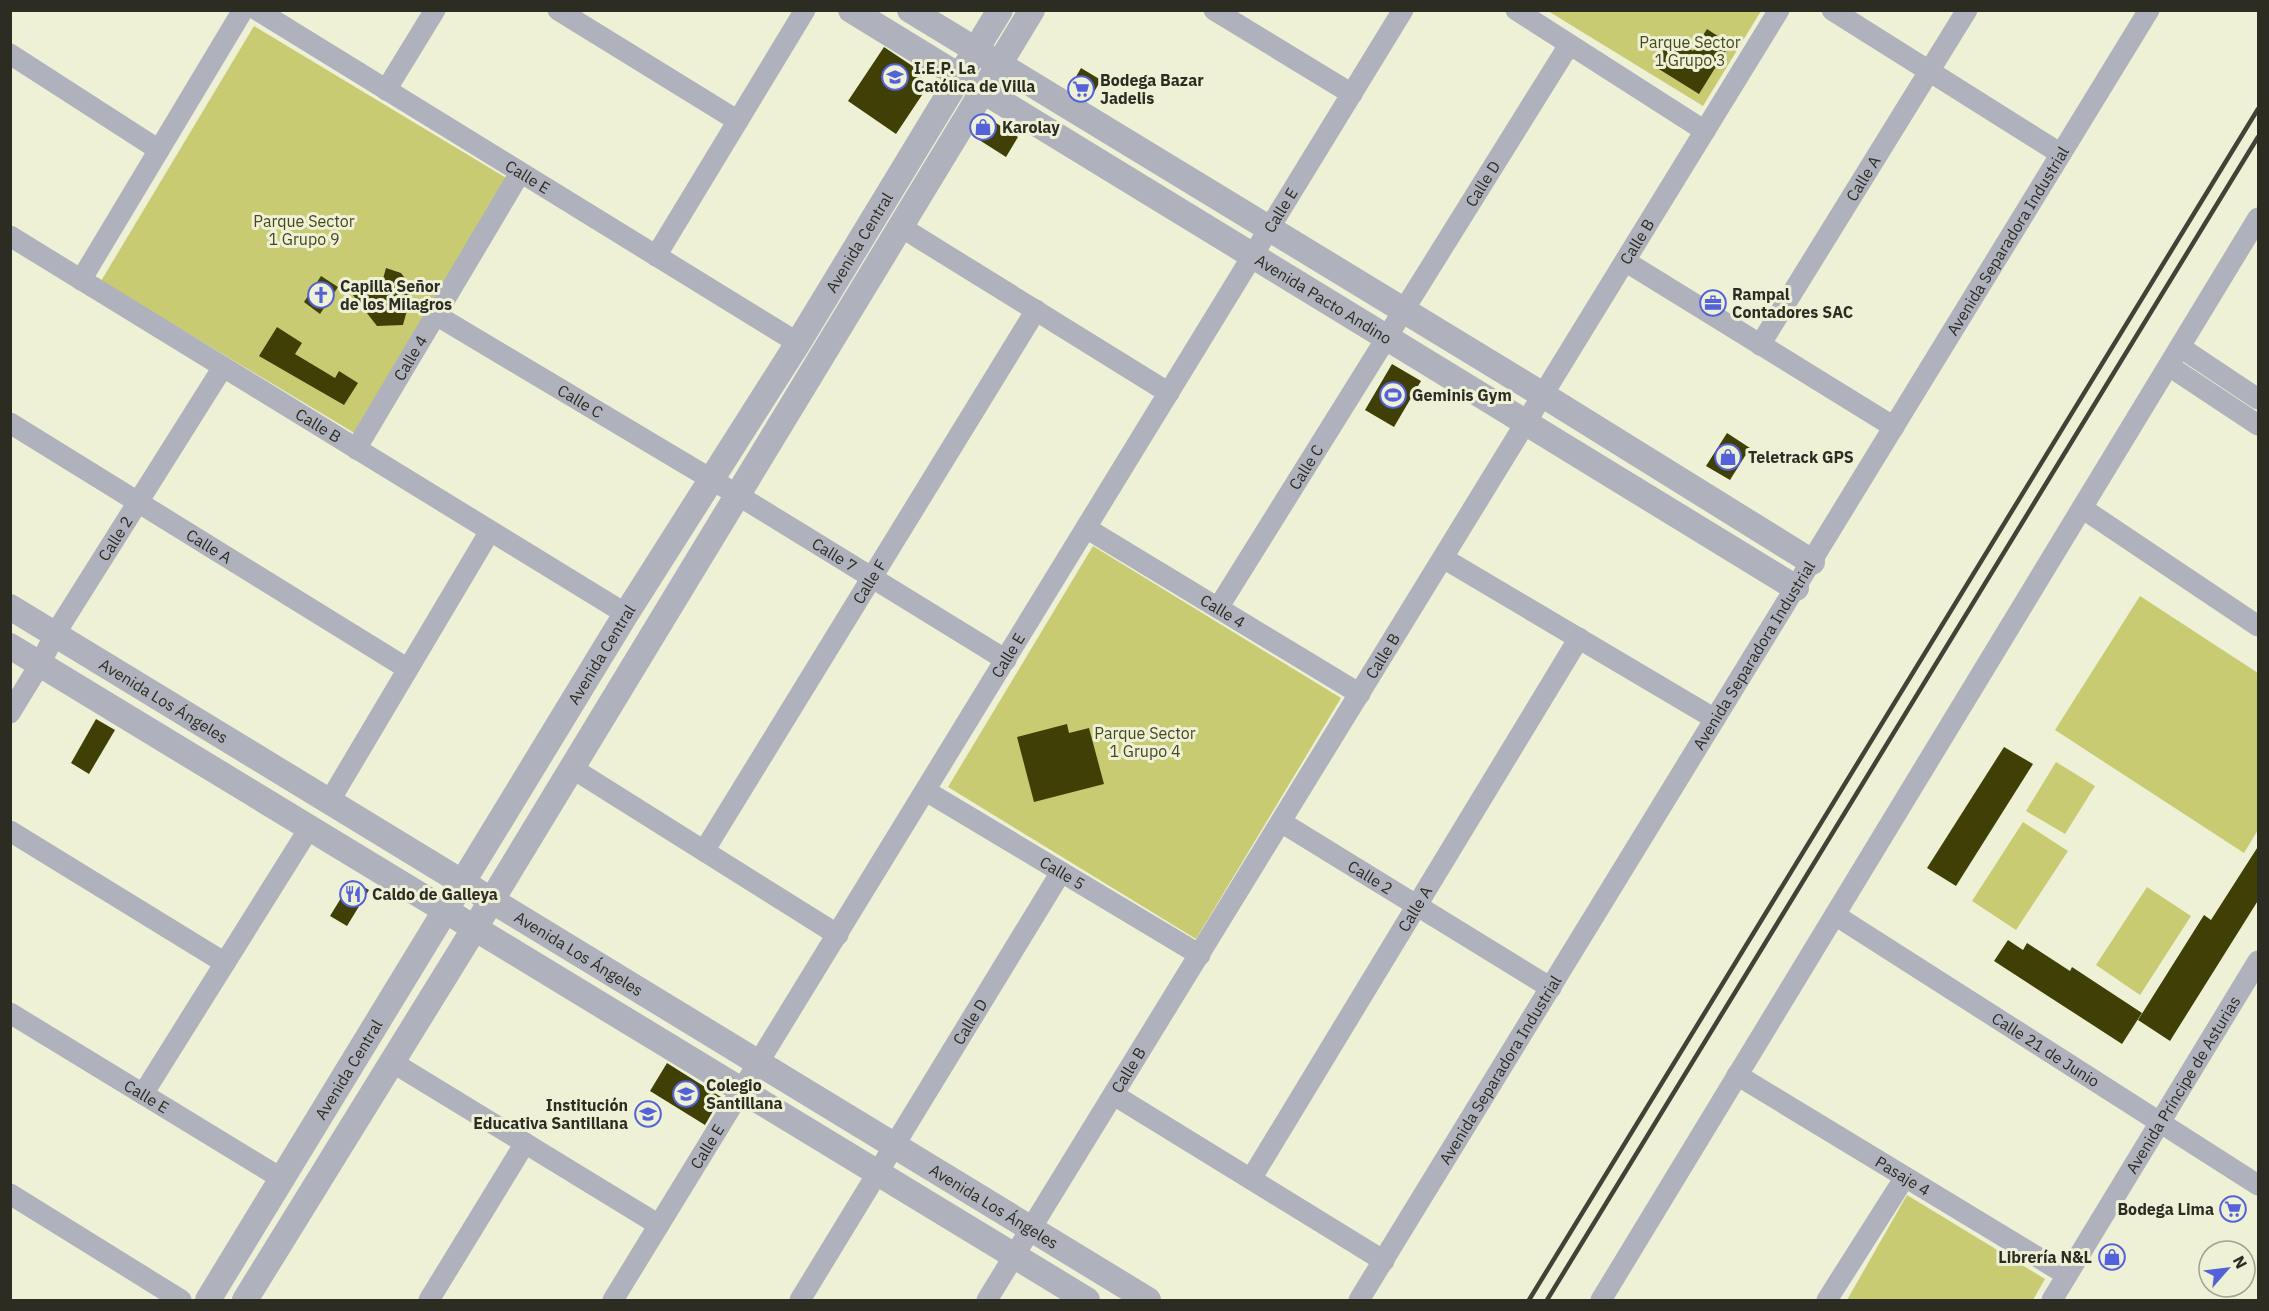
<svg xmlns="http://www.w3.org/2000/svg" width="2269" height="1311" font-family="'IBM Plex Sans',sans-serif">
  <rect width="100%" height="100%" fill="#eff1d7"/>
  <g fill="#c9cb73">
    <polygon points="1548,11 1761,11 1703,106"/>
    <polygon points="254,26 508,179 356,434 101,281"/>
    <polygon points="1093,546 1341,698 1196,939 948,787"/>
    <polygon points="2140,596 2258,673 2258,830 2244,853 2055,730"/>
    <polygon points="2056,762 2095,786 2065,834 2026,811"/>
    <polygon points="2023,822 2068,851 2016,930 1972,901"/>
    <polygon points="2147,887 2191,916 2140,995 2096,965"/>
    <polygon points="1907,1195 2045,1279 2033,1300 1847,1300"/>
  </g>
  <g fill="#404006">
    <polygon points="1707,29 1730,44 1699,94 1654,66 1671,38 1693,51"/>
    <polygon points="884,47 920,71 924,92 896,134 848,101"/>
    <polygon points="1081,68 1101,80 1090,99 1070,87"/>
    <polygon points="985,116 1018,137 1006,157 973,136"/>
    <polygon points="386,268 401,273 410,285 410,299 403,325 377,326 352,294 379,293"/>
    <polygon points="321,276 338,287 320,314 304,302"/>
    <polygon points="277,327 302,343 295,354 335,378 339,371 358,383 344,405 259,356"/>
    <polygon points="1392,364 1421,381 1394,427 1365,410"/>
    <polygon points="1727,433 1750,448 1730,480 1706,466"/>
    <polygon points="96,719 115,730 89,774 71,763"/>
    <polygon points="1067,724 1069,733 1089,728 1104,784 1034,802 1017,737"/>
    <polygon points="2004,747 2033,764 1956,886 1927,868"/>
    <polygon points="2259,845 2259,899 2170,1041 2138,1020 2204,915 2211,920"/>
    <polygon points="352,880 369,890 347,926 330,916"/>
    <polygon points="2008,940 2023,950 2027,943 2070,971 2072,967 2142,1013 2122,1044 1994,961"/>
    <polygon points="667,1063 721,1097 705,1125 650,1091"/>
  </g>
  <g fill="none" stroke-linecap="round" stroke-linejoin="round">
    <g stroke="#afb2bd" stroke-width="21">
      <path id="s1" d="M257,10l541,333"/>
      <polyline points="558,10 738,121"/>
      <polyline points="1214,10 1352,94"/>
      <polyline points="1516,10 1705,131"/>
      <polyline points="1832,10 2061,154"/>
      <polyline points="10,54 159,150"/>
      <polyline points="386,90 435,10"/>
      <polyline points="901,227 1169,393"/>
      <path id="s2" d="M10,236l616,378"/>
      <polyline points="656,256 805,10"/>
      <polyline points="1625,261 1894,427"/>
      <polyline points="81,280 243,10"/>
      <path id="s3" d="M436,315l300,179 270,166"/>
      <path id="s4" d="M1760,345l207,-335"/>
      <polyline points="2180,347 2258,399"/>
      <polyline points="2169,366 2258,425"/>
      <path id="s5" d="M10,423l398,246"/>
      <path id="s6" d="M356,449l164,-276"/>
      <polyline points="2082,508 2258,626"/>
      <path id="s7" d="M1086,528l274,166"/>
      <polyline points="1443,558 1715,719"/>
      <path id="s8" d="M1218,608l351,-563"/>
      <path id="s9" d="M10,713l30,-49 15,-30 168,-267"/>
      <polyline points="572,768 838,935"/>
      <path id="s10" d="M926,791l274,164"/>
      <polyline points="329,802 490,531"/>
      <path id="s11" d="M1281,822l270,166"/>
      <polyline points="10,831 225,963"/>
      <path id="s12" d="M704,851l332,-541"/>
      <path id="s13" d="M1835,915l423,270"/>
      <path id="s14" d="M10,1013l274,167"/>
      <polyline points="392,1062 659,1225"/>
      <path id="s15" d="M1737,1075l330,200"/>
      <polyline points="143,1094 310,827"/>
      <polyline points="1114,1095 1384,1261"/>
      <path id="s16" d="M1251,1179l328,-541"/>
      <polyline points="10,1194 181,1300"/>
      <polyline points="429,1300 525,1143"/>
      <path id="s17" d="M613,1300l790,-1290"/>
      <path id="s18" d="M800,1300l261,-428"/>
      <path id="s19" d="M987,1300l792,-1290"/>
      <path id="s20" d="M1359,1300l790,-1290"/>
      <polyline points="1601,1300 2258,218"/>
      <polyline points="1827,1300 1905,1177"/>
      <path id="s21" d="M2052,1300l206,-339"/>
    </g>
    <g stroke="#afb2bd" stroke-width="26">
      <path id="s22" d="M851,10l945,578"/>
      <polyline points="910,10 1543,395 1812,562"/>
      <path id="s23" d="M10,607l1138,693"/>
      <polyline points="10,646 1087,1300"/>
      <path id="s24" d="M208,1300l418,-686 172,-271 202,-333"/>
      <polyline points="245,1300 476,926 1032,10"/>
    </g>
    <g stroke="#424237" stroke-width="4.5">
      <polyline points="1529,1300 2258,109"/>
      <polyline points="1547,1300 2258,137"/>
    </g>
  </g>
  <defs>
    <g id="school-ring" transform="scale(1.35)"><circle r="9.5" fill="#eff1d7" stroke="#5362d8" stroke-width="1.5"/><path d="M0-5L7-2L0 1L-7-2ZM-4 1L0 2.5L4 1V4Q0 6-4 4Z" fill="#5362d8"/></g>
    <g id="supermarket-ring" transform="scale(1.35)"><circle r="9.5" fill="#eff1d7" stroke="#5362d8" stroke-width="1.5"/><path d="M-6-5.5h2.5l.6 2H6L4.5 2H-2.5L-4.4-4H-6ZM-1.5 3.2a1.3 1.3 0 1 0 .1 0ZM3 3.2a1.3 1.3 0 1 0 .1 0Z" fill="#5362d8"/></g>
    <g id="shop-ring" transform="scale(1.35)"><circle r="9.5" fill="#eff1d7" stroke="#5362d8" stroke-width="1.5"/><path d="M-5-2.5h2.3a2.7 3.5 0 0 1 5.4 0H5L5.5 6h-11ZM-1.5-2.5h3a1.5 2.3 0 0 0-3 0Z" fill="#5362d8"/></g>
    <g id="church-ring" transform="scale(1.35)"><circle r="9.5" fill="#eff1d7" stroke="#5362d8" stroke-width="1.5"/><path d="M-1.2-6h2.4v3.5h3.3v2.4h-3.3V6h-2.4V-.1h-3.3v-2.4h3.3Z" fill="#5362d8"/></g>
    <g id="office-ring" transform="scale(1.35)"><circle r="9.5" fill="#eff1d7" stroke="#5362d8" stroke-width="1.5"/><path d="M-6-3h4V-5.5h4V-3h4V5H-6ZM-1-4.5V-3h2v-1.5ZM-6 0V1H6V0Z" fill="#5362d8"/></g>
    <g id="stadium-ring" transform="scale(1.35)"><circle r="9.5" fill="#eff1d7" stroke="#5362d8" stroke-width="1.5"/><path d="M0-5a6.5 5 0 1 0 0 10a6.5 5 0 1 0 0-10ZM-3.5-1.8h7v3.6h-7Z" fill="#5362d8"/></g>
    <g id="restaurant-ring" transform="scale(1.35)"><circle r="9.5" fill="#eff1d7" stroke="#5362d8" stroke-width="1.5"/><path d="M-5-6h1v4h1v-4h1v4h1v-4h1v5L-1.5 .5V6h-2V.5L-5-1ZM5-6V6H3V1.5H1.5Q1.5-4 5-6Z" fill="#5362d8"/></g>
  </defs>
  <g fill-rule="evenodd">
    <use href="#school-ring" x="895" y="77"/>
    <use href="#supermarket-ring" x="1081" y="89"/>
    <use href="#shop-ring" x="983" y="127"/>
    <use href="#church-ring" x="321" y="295"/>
    <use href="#office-ring" x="1713" y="303"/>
    <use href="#stadium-ring" x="1393" y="395"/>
    <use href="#shop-ring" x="1728" y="457"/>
    <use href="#restaurant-ring" x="353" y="894"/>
    <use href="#school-ring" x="686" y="1094"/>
    <use href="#school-ring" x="648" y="1114"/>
    <use href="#supermarket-ring" x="2233" y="1209"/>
    <use href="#shop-ring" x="2112" y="1257"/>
  </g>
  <g text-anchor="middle" stroke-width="6" stroke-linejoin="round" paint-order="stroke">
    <g font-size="16" fill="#47481e" stroke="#eff1d7">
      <text x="1690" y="48">Parque Sector<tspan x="1690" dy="18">1 Grupo 3</tspan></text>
      <text x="304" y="227">Parque Sector<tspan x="304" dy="18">1 Grupo 9</tspan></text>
      <text x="1145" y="739">Parque Sector<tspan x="1145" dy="18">1 Grupo 4</tspan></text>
    </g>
    <g font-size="16" font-weight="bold" fill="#2c2c23" stroke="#eff1d7" text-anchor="start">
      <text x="914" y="74">I.E.P. La<tspan x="914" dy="18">Católica de Villa</tspan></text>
      <text x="1100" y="86">Bodega Bazar<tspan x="1100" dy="18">Jadelis</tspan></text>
      <text x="1002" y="133">Karolay</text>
      <text x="340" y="292">Capilla Señor<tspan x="340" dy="18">de los Milagros</tspan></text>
      <text x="1732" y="300">Rampal<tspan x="1732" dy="18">Contadores SAC</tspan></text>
      <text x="1412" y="401">Geminis Gym</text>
      <text x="1748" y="463">Teletrack GPS</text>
      <text x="372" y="900">Caldo de Galleya</text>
      <text x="706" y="1091">Colegio<tspan x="706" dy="18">Santillana</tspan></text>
      <text x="628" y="1111" text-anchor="end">Institución<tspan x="628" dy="18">Educativa Santillana</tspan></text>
      <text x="2214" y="1215" text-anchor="end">Bodega Lima</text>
      <text x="2092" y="1263" text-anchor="end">Librería N&amp;L</text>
    </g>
    <g font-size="16" fill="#2c2c23" stroke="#eff1d7">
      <text dy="6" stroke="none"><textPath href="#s1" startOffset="318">Calle E</textPath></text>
      <text dy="6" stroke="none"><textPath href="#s4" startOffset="196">Calle A</textPath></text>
      <text dy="6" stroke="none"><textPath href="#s8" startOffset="500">Calle D</textPath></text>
      <text dy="6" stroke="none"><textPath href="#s17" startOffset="1278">Calle E</textPath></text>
      <text dy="6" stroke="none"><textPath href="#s19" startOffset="1242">Calle B</textPath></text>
      <text dy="6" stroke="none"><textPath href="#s20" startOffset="1242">Avenida Separadora Industrial</textPath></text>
      <text dy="6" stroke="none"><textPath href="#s24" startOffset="1242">Avenida Central</textPath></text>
      <text dy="6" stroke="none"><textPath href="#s22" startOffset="554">Avenida Pacto Andino</textPath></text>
      <text dy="6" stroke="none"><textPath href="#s6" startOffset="106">Calle 4</textPath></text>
      <text dy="6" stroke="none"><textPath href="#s3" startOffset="168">Calle C</textPath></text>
      <text dy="6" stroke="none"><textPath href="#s2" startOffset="362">Calle B</textPath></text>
      <text dy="6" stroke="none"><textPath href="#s8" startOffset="166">Calle C</textPath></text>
      <text dy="6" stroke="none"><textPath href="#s9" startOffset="204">Calle 2</textPath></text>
      <text dy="6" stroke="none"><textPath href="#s5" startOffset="234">Calle A</textPath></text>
      <text dy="6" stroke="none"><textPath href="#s3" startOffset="465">Calle 7</textPath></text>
      <text dy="6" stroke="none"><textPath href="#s12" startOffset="316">Calle F</textPath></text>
      <text dy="6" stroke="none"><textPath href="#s7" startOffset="160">Calle 4</textPath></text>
      <text dy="6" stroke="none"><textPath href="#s24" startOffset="756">Avenida Central</textPath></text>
      <text dy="6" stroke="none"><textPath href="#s19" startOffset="756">Calle B</textPath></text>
      <text dy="6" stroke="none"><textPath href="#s17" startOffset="756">Calle E</textPath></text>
      <text dy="6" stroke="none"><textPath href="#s20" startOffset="756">Avenida Separadora Industrial</textPath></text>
      <text dy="6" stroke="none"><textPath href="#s23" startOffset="180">Avenida Los Ángeles</textPath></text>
      <text dy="6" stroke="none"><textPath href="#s10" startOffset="159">Calle 5</textPath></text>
      <text dy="6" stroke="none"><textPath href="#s11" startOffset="105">Calle 2</textPath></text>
      <text dy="6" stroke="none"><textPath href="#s16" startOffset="316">Calle A</textPath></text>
      <text dy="6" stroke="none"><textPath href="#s23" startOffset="666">Avenida Los Ángeles</textPath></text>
      <text dy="6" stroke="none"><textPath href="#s18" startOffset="326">Calle D</textPath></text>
      <text dy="6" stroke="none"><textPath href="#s13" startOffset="250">Calle 21 de Junio</textPath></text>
      <text dy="6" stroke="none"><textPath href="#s24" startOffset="270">Avenida Central</textPath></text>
      <text dy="6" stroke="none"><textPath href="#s19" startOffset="270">Calle B</textPath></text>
      <text dy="6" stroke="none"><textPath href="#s20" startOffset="270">Avenida Separadora Industrial</textPath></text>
      <text dy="6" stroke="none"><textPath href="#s21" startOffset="252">Avenida Príncipe de Asturias</textPath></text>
      <text dy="6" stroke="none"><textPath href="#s14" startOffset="160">Calle E</textPath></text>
      <text dy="6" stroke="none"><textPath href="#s17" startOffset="180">Calle E</textPath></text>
      <text dy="6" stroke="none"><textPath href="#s15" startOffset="194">Pasaje 4</textPath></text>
      <text dy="6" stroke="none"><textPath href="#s23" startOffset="1152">Avenida Los Ángeles</textPath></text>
    </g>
  </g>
  <rect width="2269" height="1311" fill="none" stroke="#2c2c23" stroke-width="24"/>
  <g transform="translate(2227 1269) rotate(62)"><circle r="28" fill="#eff1d7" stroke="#a1a28f" stroke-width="1.5"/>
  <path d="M0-4.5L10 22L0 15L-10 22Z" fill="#5362d8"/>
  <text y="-9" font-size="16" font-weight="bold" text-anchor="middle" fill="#2c2c23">N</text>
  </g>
</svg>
